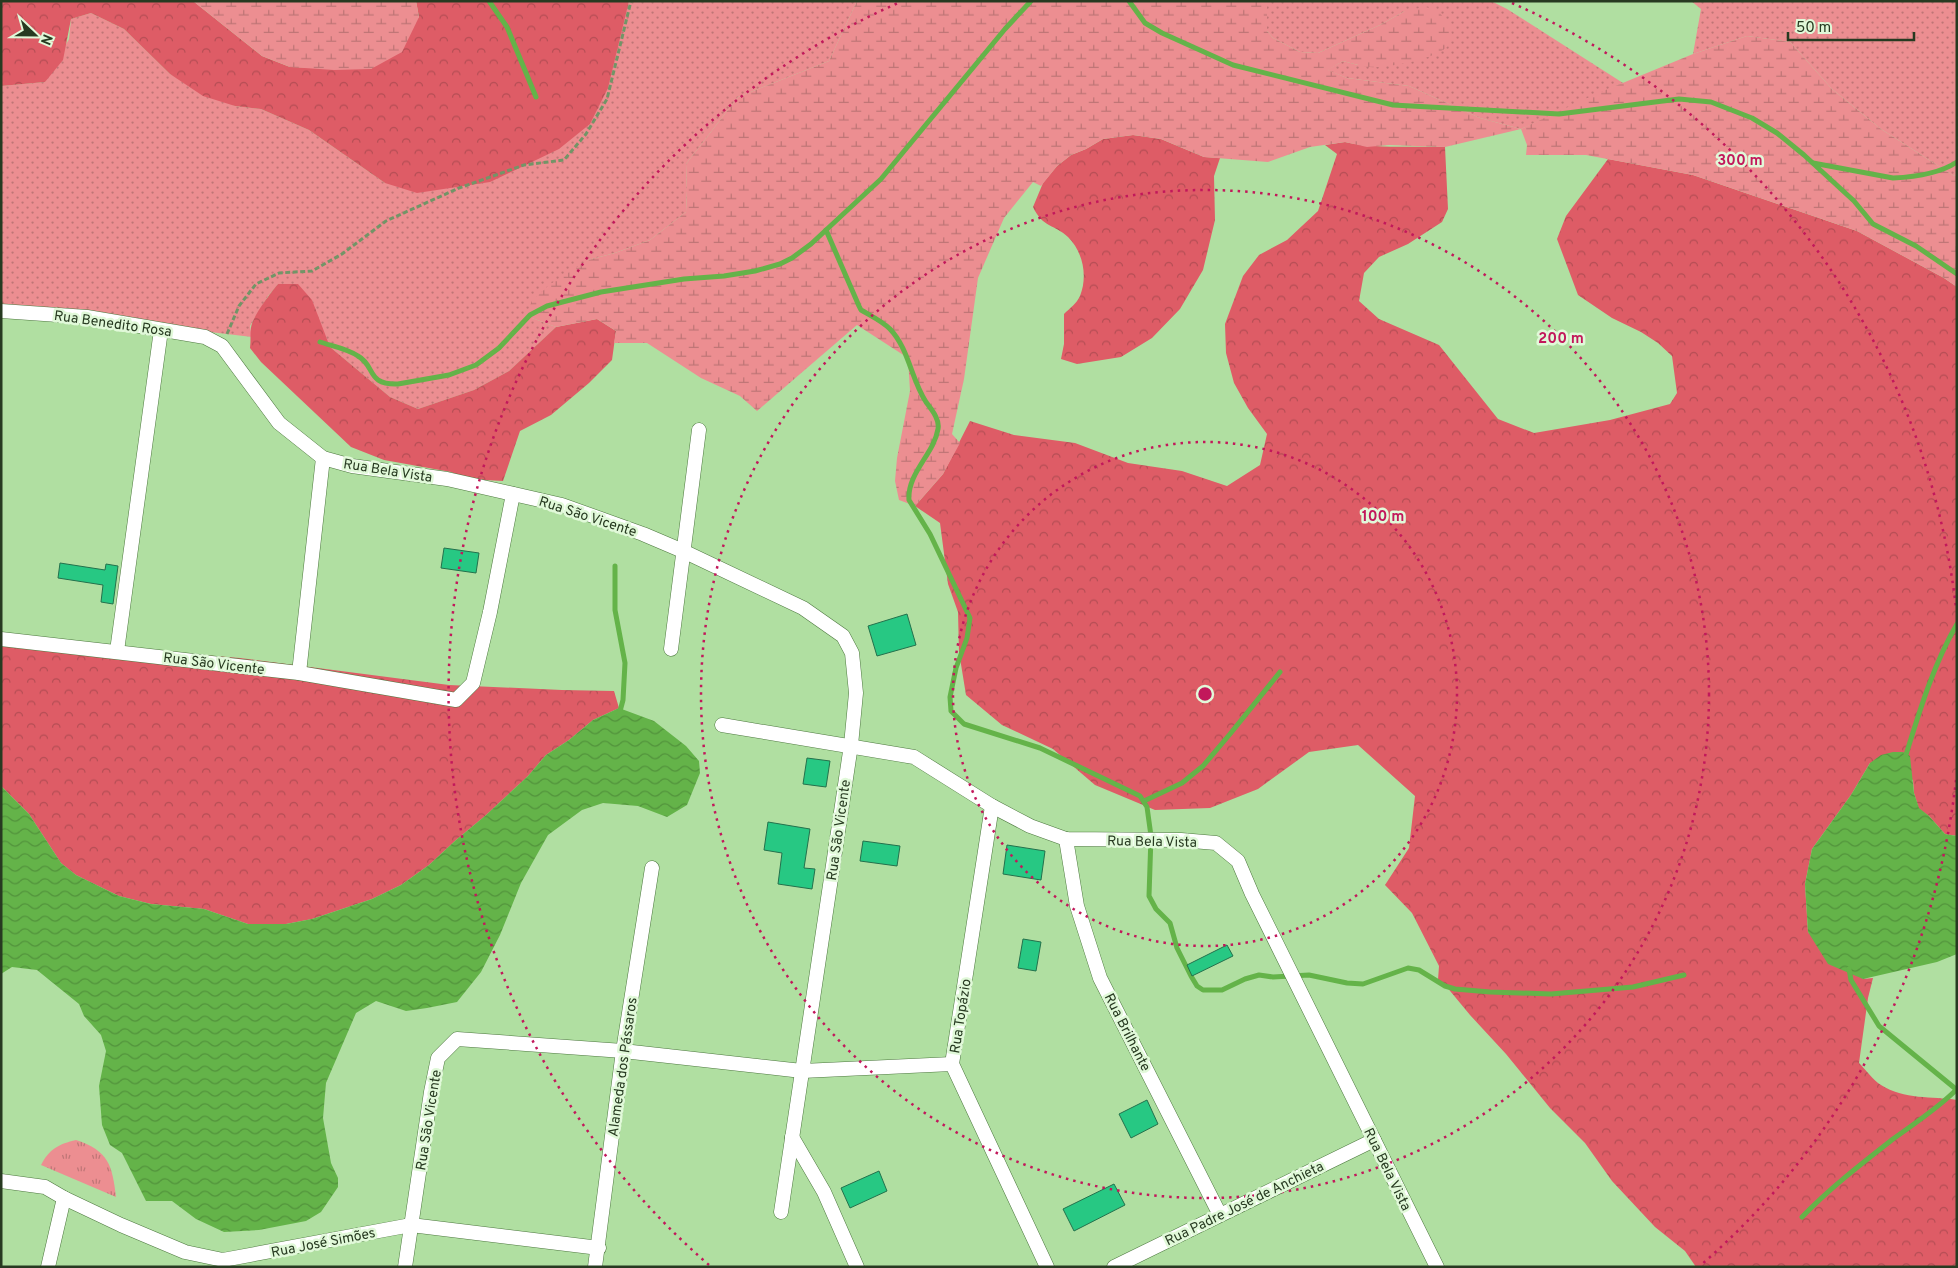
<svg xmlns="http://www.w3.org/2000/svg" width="1958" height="1268" font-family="Overpass,sans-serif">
  <defs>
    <pattern id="grass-dots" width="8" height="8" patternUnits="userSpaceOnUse" patternTransform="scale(1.25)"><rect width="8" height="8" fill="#ec8e91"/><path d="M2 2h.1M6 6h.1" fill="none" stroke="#bf7576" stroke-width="1.8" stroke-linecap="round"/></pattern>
    <pattern id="forest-crowns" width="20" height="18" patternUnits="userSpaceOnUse" patternTransform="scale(1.25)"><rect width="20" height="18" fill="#de5c66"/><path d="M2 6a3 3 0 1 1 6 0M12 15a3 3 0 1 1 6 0" fill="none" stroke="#b44d54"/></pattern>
    <pattern id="wetland-marsh" width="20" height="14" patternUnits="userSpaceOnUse" patternTransform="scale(1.25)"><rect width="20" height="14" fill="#ec8e91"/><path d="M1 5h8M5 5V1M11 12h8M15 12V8" fill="none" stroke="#bf7576"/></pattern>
    <pattern id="park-tufts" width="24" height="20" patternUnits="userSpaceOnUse" patternTransform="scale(1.25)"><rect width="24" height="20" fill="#ec8e91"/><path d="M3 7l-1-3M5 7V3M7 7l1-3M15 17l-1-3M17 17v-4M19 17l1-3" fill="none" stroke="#bf7576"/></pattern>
    <pattern id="water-waves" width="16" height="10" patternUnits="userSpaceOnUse" patternTransform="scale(1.25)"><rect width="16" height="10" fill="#64b349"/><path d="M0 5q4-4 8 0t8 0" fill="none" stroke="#52933c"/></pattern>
  </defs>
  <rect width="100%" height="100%" fill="#b0dfa1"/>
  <g fill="url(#grass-dots)">
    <polygon points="629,1 857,1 829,61 738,97 686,164 687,191 686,212 650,240 615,253 588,260 532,318 556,327 509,371 474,390 418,409 390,397 330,347 321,327 278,284 268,296 250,326 252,337 1,307 1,86 45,82 69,39 71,19 91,13 124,29 170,74 235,106 261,109 309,130 385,183 622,25"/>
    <polygon points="1267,1 1491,1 1507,9 1623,83 1521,129 1480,118 1409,86 1347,78 1327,70 1343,61 1358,65 1405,11 1380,25 1318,53 1300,52 1273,38 1267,31"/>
    <polygon points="1691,1 1957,1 1957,170 1954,176 1881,129 1832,89 1790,42 1747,36 1693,54 1701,9"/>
  </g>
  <g fill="url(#forest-crowns)">
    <polygon points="1,1 193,1 262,56 290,67 371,69 419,17 416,1 629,1 608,88 590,124 559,149 490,182 417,193 385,183 309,130 261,109 235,106 203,96 170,74 124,29 91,13 71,19 63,60 45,82 1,86"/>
    <path d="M1133,135l28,4 43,18 16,1 -6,18 1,44 -12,50 -23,39 -28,29 -31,19 -44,7 -16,-5 3,-15v-30c6,-6 13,-11 16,-18 8,-20 3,-44 -12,-59 -14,-13 -25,-9 -35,-30l10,-24 14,-17 14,-11 15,-6 17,-10z"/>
    <path d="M1345,142c31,7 68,4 100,5l3,62 -6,13 -34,22 -29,13 -15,16 -5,28 20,18 60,26 59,74 36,14 76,-13 60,-16 7,-11 -5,-37 -14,-13 -17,-11 -29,-14 -34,-23 -21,-56 9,-23 42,-57 85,16 164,56 87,47 13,9v549l-12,-2 -16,-18 -10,-7 -5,-16 -1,-13 -43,-17 -19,32 -39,54 -7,35 3,48 55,47 10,-1 -5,20 -9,65c7,7 14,17 22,22 23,15 51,11 76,15v167h-261l-11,-16 -30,-24 -43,-46 -27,-38 -35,-35 -44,-54 -36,-39 -24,-29 -8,-6 1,-14 -27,-53 -27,-28 24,-37 6,-52 -57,-51 -49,7 -51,37 -48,19 -55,2 -60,-25 -42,-36 -51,-24 -36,-30 -7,-43 -1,-40 -10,-28 -8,-61 -25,-17 28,-32 27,-53 44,14 61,8 53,20 54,8 45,15 33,-21 7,-31 -19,-26 -14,-25 -8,-30 -1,-29 18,-48 16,-21 28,-15 31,-29 19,-57 -12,-9z"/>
    <path d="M278,284h20l14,16 18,47 60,50 28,12 56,-19 35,-19 47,-44 41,-8 19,12 -4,29 -23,23 -38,32 -31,16 -17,50 -36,-2 -16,-7 -67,-12 -33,-13 -90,-85 -11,-14c1,-7 0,-13 1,-20 0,-9 20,-36 27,-44z"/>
    <polygon points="1,639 240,658 449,685 562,690 614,691 619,708 593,720 569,740 546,755 528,776 485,816 456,840 429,865 401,885 372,899 312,919 286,924 248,924 204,909 151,904 119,896 76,875 61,863 29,814 1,786"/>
  </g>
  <g fill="url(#wetland-marsh)">
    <polygon points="193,1 416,1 419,17 402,52 371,69 334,70 290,67 262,56"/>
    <path d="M857,1h410v30l6,7 27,14 18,1 62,-28 25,-14 20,-4 13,3c5,8 17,20 13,31 -6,17 -57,25 -74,26 -11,1 -23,-3 -34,-6l-15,9 19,8 62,8 71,32 41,11 75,-35 97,-40 54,-18 43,6 42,47 49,40 73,47 3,-6v117l-13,-9 -87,-47 -164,-56 -107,-20h-60l1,-10 -6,-16 -76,18 -56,-2 -22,2 -22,-5 -35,5 -42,15 -64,-5 -43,-18 -28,-4 -30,4 -17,10 -15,6 -14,11 -16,20 -8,-4 -29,36 -26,60 -14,101 -12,55 8,9 -17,31 -28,32 -16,-6 -4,-19 2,-23 13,-67 -2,-33 -51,-33 -100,86 -17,-15 -39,-18 -54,-35h-33l2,-12 -19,-12 -41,8 -24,-9 -3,-10 3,-7 17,-16 39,-25 27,-7 35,-13 36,-28 1,-21 -1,-27 52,-67 91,-36z"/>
  </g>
  <path fill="url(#park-tufts)" d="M76,1140c33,11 36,25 40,57l-75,-32c8,-16 18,-21 35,-25z"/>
  <g fill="url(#water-waves)">
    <polygon points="619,708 654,721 686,746 699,761 700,773 687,805 667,817 638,806 603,803 582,810 548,835 521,883 500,935 481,972 457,1002 427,1008 406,1011 376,1001 356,1013 326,1083 323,1118 331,1163 338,1178 338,1187 321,1212 306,1221 259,1230 224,1232 196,1219 172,1201 146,1201 122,1153 110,1145 102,1125 99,1086 106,1051 101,1035 84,1016 79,1004 37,970 12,967 1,974 1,786 29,814 61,863 76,875 119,896 151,904 204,909 248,924 286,924 312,919 372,899 401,885 429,865 456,840 485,816 528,776 546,755 569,740 593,720"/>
    <polygon points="1893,752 1903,752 1910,756 1914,793 1919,808 1929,816 1945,834 1957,836 1957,954 1937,962 1863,979 1828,964 1808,932 1805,884 1812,849 1851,795 1870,763 1881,755"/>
  </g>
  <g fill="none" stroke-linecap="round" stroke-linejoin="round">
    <g stroke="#64b349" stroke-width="5">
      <polyline points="489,1 507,27 536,97"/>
      <polyline points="1129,1 1145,23 1162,33 1233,65 1393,105 1559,114 1679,99 1711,102 1752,118 1777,133 1804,155 1854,201 1873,224 1916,246 1957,274"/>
      <path d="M1813,163l80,15c21,-1 46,-4 64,-16"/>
      <path d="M826,230l33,76 2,4c10,6 21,11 29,19 19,20 21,50 36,73 5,7 14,17 12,27 -4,25 -31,44 -29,71l21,34 40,84 -3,20 -11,30 -6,29 1,14 13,13 76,24 100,48 7,11 4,29 -2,60 7,13 14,14 7,25 14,28 6,10 6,4h19l23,-11 14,-4 14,2 36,-2 38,8 16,1 45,-16 11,2 26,16 10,3 35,3 61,2 82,-7 51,-12"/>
      <path d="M320,342c12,4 28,7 38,14 18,10 8,29 40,28l51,-9 27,-10 23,-17 31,-33 17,-9 54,-14 83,-13 40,-3 31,-5 25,-7 12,-6 19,-14 70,-65 124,-150 26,-28"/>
      <polyline points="615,566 615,610 625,663 623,700 619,715"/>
      <path d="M1905,758c14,-45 28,-93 52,-134"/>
      <polyline points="1144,801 1182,783 1203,766 1230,734 1280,672"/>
      <polyline points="1849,969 1851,980 1879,1026 1957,1090"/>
      <path d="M1802,1217c28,-29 59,-53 91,-78 22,-16 44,-30 63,-49"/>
    </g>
  </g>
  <g fill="#27c883" stroke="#23714c">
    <polygon points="444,548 479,553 476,573 441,568"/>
    <polygon points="60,563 105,570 106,564 118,566 113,604 101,602 103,585 58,578"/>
    <polygon points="907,614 916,645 877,656 868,626"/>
    <polygon points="807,758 830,761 826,787 803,784"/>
    <polygon points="768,822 810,829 804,868 815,869 812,889 778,884 782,853 764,850"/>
    <polygon points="863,841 900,846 897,866 860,861"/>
    <polygon points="1007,845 1045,851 1041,880 1003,874"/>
    <polygon points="1023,939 1041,942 1036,971 1018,968"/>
    <polygon points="1227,945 1233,956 1192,976 1187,965"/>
    <polygon points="1147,1100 1158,1124 1131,1138 1119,1114"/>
    <polygon points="879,1171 887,1191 850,1208 841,1188"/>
    <polygon points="1114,1184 1125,1205 1074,1231 1063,1209"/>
  </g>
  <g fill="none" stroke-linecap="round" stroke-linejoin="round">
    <g stroke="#4d783f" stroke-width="15">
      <g id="street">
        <polyline points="1,311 87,317 205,337 222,346 279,423 323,458 352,466 447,479 562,505 643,534 683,551 803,608 843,636 852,653 856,693 851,745 781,1212"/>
        <polyline points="1,639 299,673 456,700 473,683 490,612 513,494"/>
        <polyline points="671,649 699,430"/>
        <polyline points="117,651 161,330"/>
        <polyline points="299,673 323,458"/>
        <polyline points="722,725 914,757 992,806 1030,826 1066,839 1181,840 1216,843 1238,861 1252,894 1437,1267"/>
        <polyline points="992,806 952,1064 1047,1267"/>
        <polyline points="1066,839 1077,906 1100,978 1220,1215"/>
        <polyline points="792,1137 824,1192 857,1267"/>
        <polyline points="1,1181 45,1187 64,1198 121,1225 185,1252 223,1260 411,1225 599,1248"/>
        <polyline points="48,1267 64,1198"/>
        <polyline points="405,1267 431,1092 438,1058 457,1039 623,1051 802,1071 952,1064"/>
        <polyline points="595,1267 623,1051 652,868"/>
        <polyline points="1114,1267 1374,1140"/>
      </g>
    </g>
    <polyline stroke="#729567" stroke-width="3" stroke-dasharray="5 2.5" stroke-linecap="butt" points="227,334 239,306 256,284 279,273 312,271 342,254 386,221 459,188 524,165 564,160 586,134 607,99 631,1"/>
    <use href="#street" stroke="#fff" stroke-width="14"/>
  </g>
  <g fill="none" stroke="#c2185b" stroke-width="2.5" stroke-dasharray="2.5 5">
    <circle cx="1205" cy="694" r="252"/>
    <circle cx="1205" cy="694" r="504"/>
    <path d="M1956 780A756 756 0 0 1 1701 1265M709 1265A756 756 0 0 1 898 3M1512 3A756 756 0 0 1 1956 608"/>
  </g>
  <g text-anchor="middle" stroke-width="5" stroke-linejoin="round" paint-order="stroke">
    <g font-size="14" fill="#273a21" stroke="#e1f9d9">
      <text transform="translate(113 323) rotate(8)" y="5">Rua Benedito Rosa</text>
      <text transform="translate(388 470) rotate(9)" y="5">Rua Bela Vista</text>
      <text transform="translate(588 516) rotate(18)" y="5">Rua São Vicente</text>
      <text transform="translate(214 663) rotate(7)" y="5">Rua São Vicente</text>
      <text transform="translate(838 830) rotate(-82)" y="5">Rua São Vicente</text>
      <text transform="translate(1152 841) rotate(1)" y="5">Rua Bela Vista</text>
      <text transform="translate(960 1016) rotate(-81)" y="5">Rua Topázio</text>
      <text transform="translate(1128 1032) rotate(63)" y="5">Rua Brilhante</text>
      <text transform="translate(622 1067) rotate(-82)" y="5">Alameda dos Pássaros</text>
      <text transform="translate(428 1120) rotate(-81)" y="5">Rua São Vicente</text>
      <text transform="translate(1388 1169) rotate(64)" y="5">Rua Bela Vista</text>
      <text transform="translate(1244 1203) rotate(-26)" y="5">Rua Padre José de Anchieta</text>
      <text transform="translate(323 1242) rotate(-11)" y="5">Rua José Simões</text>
    </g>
  </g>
  <circle cx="1205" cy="694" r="8" fill="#c2185b" stroke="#e1f9d9" stroke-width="2.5"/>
  <g font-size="15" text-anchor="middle" font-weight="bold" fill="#c2185b" stroke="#e1f9d9" stroke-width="5" stroke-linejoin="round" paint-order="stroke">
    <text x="1740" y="165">300 m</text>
    <text x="1561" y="343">200 m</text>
    <text x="1383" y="521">100 m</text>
  </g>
  <rect width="1958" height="1268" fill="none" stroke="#273a21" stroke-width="5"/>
  <g transform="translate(35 35) rotate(112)" stroke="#e1f9d9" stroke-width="4" paint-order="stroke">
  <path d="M0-4L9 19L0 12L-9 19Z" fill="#273a21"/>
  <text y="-8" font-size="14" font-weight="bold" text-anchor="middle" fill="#273a21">N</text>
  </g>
  <path d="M1788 32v8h126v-8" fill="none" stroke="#273a21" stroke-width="2.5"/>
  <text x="1796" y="32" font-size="15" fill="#273a21" stroke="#e1f9d9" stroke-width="4" paint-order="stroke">50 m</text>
</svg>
